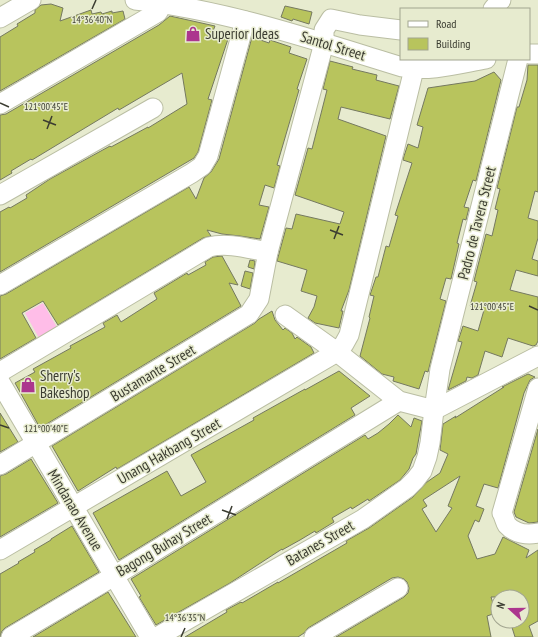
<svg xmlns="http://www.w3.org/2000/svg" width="538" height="637" font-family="'PT Sans Narrow',sans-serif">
  <rect width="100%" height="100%" fill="#e7ebcf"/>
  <polygon fill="#ffbde8" points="43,303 58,329 40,340 25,313"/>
  <g fill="#b8c45d" stroke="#757960" fill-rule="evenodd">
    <polygon points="51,4 63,8 60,21 91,10 92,14 101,12 102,14 112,11 112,13 123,11 125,19 0,91 0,37 18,26 17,24 35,13 35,10 41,5"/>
    <polygon points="285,6 312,12 309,24 293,19 292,21 281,17"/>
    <polygon points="170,16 215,26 213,31 229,36 208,99 212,100 198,152 194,158 0,272 0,212 9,207 10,208 27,198 26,195 50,179 110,146 111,147 148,127 148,128 187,104 182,73 119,110 118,108 32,160 31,159 11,171 12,173 0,180 0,115 6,114 159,25"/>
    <polygon points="252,37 269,43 270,40 291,47 289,53 307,59 297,89 299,90 277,165 280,166 274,188 265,185 259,205 269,207 260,239 240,236 222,234 207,230 211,236 203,238 58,325 43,301 22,313 36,338 0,359 0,296 6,294 189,187 196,199 204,178 211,172 219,159"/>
    <polygon points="330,61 353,67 352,69 377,75 376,80 399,86 390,119 341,107 338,119 386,136 349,290 341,311 343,311 339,328 315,323 308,318 314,307 317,296 301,291 307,270 277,261 286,228 292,229 296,214 340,224 344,212 295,195 308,148 312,149 327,90 323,89"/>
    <polygon points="528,65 538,65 538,192 535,191 528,218 538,221 538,238 532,259 538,261 538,276 516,270 510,290 538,297 538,341 536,345 533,346 508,338 502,357 485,351 478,375 472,378 467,377 466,381 448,390 462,342 458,341 463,326 478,331 484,310 470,306 477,282 474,281 486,234 492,236 498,210 495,209 500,189 497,188 517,107 519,107 527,80"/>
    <polygon points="494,72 501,80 476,181 473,180 464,207 469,208 466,220 463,219 457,243 459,244 451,279 446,278 440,299 446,301 429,368 428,372 425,371 419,389 393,381 394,377 382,374 360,356 370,318 369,317 374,296 370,295 376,277 378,277 386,246 389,247 398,216 395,215 412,163 403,160 404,156 408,144 418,148 423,127 417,125 428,88 475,81"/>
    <polygon points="222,256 238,285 229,283 241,306 40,428 15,383 35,372 33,369 71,348 70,346 105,327 103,323 117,315 121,322 157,299 154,293 187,273 188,275 206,265 205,262 213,257"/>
    <polygon points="250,260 255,261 254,269 248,267"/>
    <polygon points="245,271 253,273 250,289 241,286"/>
    <polygon points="272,311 275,320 283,330 285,328 292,333 295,339 297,337 311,347 314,353 117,469 116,467 78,491 52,446 255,323 259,319"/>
    <polygon points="339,371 370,396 351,408 355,415 119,560 93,513 167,471 181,496 206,482 191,455 254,420 253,418 305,389 305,390"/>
    <path d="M528,374l7,3 -5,3 -6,13 -26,95 -14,-4 -8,22 8,3 -5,13 -4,-2 -7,16 9,23 18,-5 8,-17 26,13 -3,8 12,-8v71l-9,5 4,11h-18l-5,-16h12v-24h-31l5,16 -9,3 4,21h-155l68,-40 4,-4 1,-5 -2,-6 -3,-3 -6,-2 -6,1 -84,50 -4,5 -6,4h-113l42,-25 -1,-2 15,-8 1,1 36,-21v1l69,-40 -1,-2 23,-13 44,-31 14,-15 13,-9 8,-19 -8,-4 3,-26 13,-8 -1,2 49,-31h-2zM460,476l-12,30 4,2 -16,24 -14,-23 5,-3 -4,-6z"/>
    <polygon points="0,413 18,442 0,452"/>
    <polygon points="398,415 411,427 414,418 422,421 416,454 413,458 409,469 400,480 369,501 368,499 352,509 351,507 332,518 334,522 316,533 315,531 300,540 282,550 282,549 230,583 156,625 139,597 141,596 131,579 365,435 368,439 378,433 389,424"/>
    <polygon points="538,429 538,522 529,523 516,517 514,512"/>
    <polygon points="31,459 58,503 0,537 0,476 6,474"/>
    <polygon points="72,526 99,572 5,628 2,631 0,637 0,574 19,563 18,562 35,552 34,550 51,540 51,539"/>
    <polygon points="108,592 136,637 33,637"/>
  </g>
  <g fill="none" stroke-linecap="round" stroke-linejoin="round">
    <g stroke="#babea3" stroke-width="21">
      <g id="minor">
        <path d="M135,0c91,10 179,40 267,67 28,5 56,-3 84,-8"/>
        <polyline points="493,9 501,0"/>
        <polyline points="0,18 31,0"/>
        <polyline points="529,54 538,54"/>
        <polyline points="0,104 153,15 158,12 163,3"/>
        <polyline points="0,195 153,108"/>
        <polyline points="0,285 192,173 202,166 208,156 245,21"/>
        <polyline points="285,315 337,352 399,401 434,410 538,356"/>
        <path d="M0,372l209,-125c19,-5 41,2 59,5"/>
        <polyline points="0,382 150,637"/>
        <path d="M538,388l-36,125c2,3 3,9 5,12 8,9 21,10 31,8"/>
        <polyline points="0,465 249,314 259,299 268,252 324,43 324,30 331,19 360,25 401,30"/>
        <polyline points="0,550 337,352 344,344 349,335 414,69"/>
        <polyline points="11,637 114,576 399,401"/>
        <polyline points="157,637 363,519 407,488 415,480 422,471 427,457 430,443 434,410 440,369 518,59"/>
        <polyline points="314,637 398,588"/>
      </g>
    </g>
    <use href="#minor" stroke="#fff" stroke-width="19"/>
  </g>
  <path fill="none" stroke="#3b3c31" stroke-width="1.5" d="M92,9l4,-9M0,103l9,4M43,120l13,5M47,129l5,-13M330,230l13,5M334,239l5,-13M529,306l9,4M0,425l9,3M222,510l14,5M227,519l5,-13M181,637l4,-9"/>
  <defs>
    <g id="shop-bare" transform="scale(1.2)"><path d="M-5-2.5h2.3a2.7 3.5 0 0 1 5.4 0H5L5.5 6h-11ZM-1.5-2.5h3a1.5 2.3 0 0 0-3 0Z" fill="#ac368e" stroke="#e7ebcf" stroke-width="2.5" paint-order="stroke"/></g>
  </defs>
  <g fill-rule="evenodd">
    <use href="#shop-bare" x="193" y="34"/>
    <use href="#shop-bare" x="28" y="385"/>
  </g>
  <g text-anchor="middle" stroke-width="3" stroke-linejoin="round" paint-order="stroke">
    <g font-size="15" fill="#3b3c31" stroke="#e7ebcf" text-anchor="start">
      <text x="205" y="39">Superior Ideas</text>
      <text x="40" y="381">Sherry's<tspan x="40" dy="17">Bakeshop</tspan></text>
    </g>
    <g font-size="15" fill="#3b3c31" stroke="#e7ebcf">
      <text transform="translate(333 46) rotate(17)" y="5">Santol Street</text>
      <text transform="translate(477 223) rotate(-76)" y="5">Padro de Tavera Street</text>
      <text transform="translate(153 373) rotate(-31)" y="5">Bustamante Street</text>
      <text transform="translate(169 451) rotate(-30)" y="5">Unang Hakbang Street</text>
      <text transform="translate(75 510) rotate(59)" y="5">Mindanao Avenue</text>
      <text transform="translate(320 543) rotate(-30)" y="5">Batanes Street</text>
      <text transform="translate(164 545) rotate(-31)" y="5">Bagong Buhay Street</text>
    </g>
  </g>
  <g font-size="10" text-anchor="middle" fill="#3b3c31" stroke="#e7ebcf" stroke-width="3" stroke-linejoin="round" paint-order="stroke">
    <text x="92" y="23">14°36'40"N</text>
    <text x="46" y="110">121°00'45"E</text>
    <text x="492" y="310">121°00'45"E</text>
    <text x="46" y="432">121°00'40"E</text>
    <text x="185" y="621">14°36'35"N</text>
  </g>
  <rect x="400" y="8" width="130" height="52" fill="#e7ebcf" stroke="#a2a590"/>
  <rect x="408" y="21" width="20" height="6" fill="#ffffff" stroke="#a2a590"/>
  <text x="436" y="28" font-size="12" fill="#3b3c31">Road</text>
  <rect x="408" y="38" width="20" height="12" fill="#b8c45d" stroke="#a2a590"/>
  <text x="436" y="48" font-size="12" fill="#3b3c31">Building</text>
  <g transform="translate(510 609) rotate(291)"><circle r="19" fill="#e7ebcf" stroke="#a2a590"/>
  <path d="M0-3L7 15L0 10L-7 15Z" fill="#ac368e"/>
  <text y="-6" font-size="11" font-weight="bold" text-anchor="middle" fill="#3b3c31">N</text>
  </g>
</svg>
